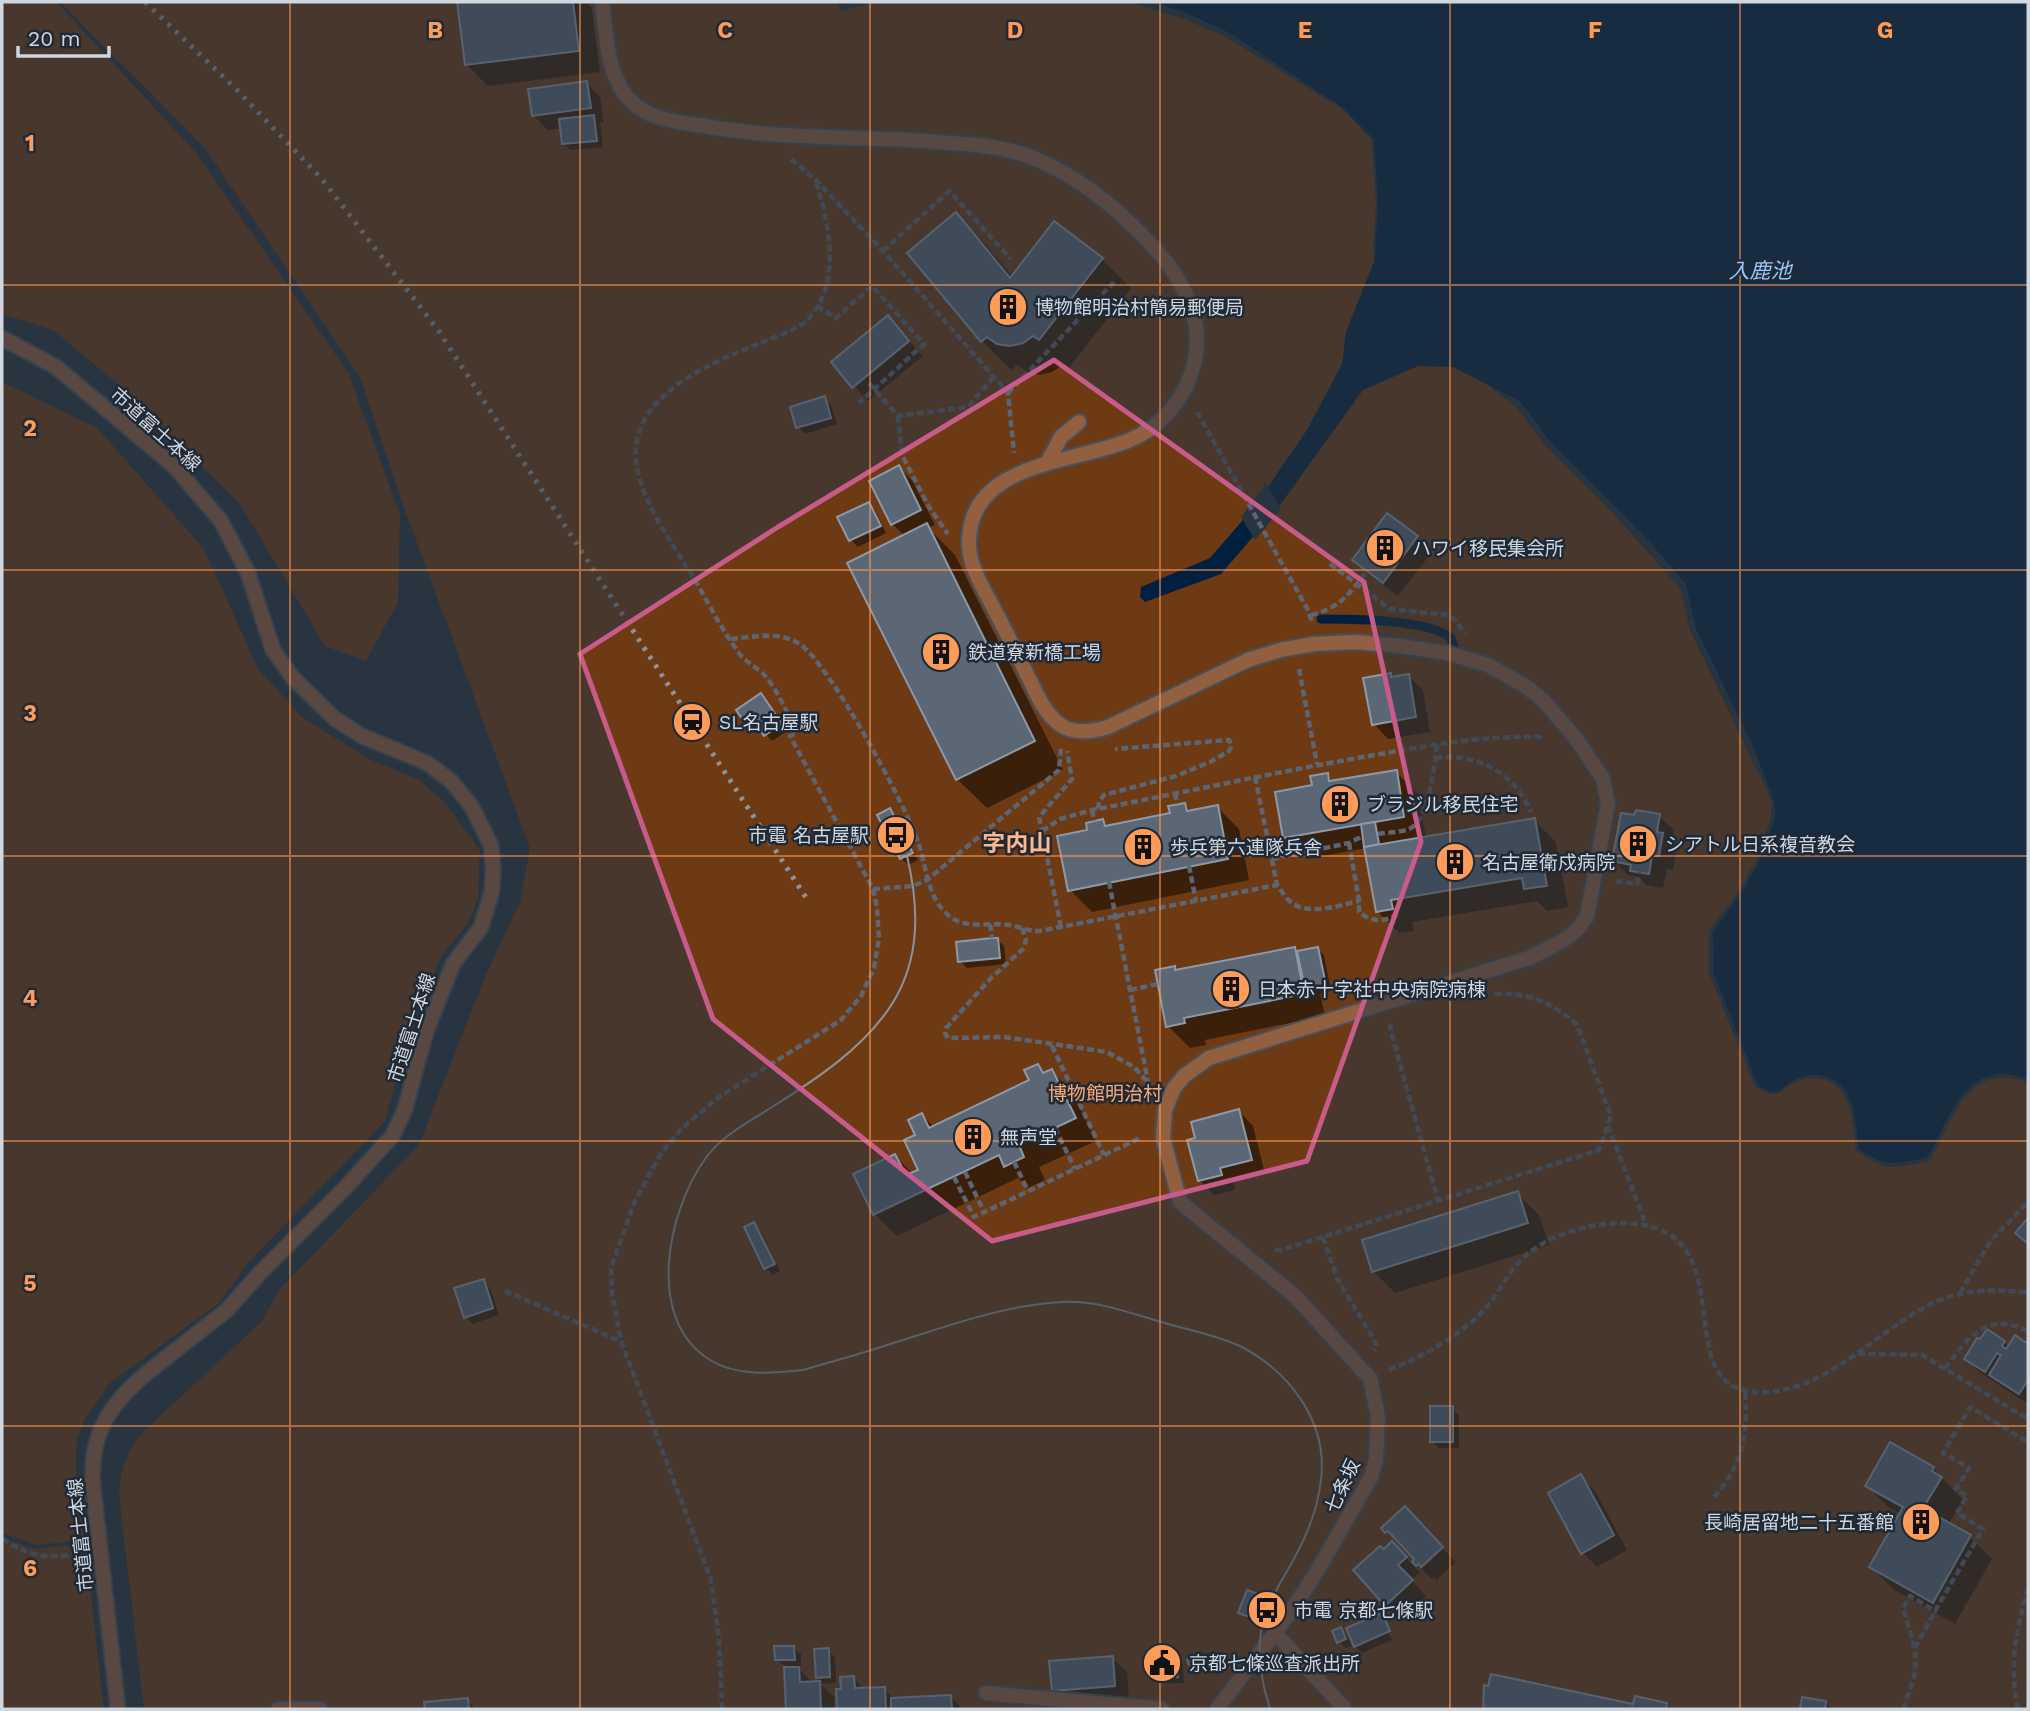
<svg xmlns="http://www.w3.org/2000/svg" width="2030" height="1711" font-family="'Work Sans','Noto Sans JP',sans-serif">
  <rect width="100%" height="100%" fill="#293441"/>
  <g fill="#6e3a13">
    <polygon points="2,2 55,2 61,7 197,154 349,374 400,515 398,602 366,661 325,646 241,505 129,393 53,330 2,314"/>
    <path d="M60,2h777l4,9 35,-9h253l55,17 40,17 118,73 29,30 5,62 -3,58 32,68 26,13 86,68 32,42 50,48 81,90 10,42 81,170v18l-15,43 -18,31 -29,39v42l46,114c25,15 22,4 43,-6 8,-3 19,-4 27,-1 28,9 27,45 31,70 27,23 41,17 74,11 23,-42 39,-102 98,-78v626h-1884l-25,-214c3,-29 5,-39 23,-62l119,-111 19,-33 139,-144 66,-168 35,-75 10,-54 -125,-338 -45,-133 -155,-229z"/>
    <polygon points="2,382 97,428 204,549 258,669 303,718 371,760 418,779 444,802 480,850 478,898 469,922 440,958 410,1028 385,1121 248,1263 219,1303 110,1383 85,1419 77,1439 76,1460 76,1484 84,1540 37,1545 2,1533"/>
    <polygon points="2,1538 35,1549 85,1544 104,1709 2,1709"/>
  </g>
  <path fill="#012040" d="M1155,2h873v1077c-61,-22 -77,35 -100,78 -30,7 -43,11 -69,-8 -2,-14 -3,-29 -7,-44 -6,-24 -28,-35 -51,-28 -8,2 -16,10 -23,15l-10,-1 -10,-6 -44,-111 -1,-42 28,-38 18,-31 16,-45 -1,-18 -23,-58 -55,-113 -10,-45 -37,-43 -96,-96 -33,-44 -67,-34 -35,-1 -55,24 -86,119 -56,65 -76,28 -5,-5 1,-10 69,-29 45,-52 52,-76 35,-66 4,-32 29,-73 3,-59 -4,-61 -31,-31 -115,-76 -44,-20z"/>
  <polygon fill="#293441" points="1266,483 1281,509 1255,540 1241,517"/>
  <g fill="#0007">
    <polygon points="459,2 586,2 592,8 600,72 488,86 466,64"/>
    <polygon points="586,82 600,97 604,122 600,122 603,147 570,150 563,143 562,128 548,130 534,116"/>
    <polygon points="956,215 985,244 1013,277 1101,259 1131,288 1069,368 1064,364 1052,372 1040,375 1028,372 1017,365 1011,370 982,341"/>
    <polygon points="888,318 923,356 868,401 833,363"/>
    <polygon points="824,398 831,405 837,424 805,434 798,427"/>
    <polygon points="899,467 913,482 935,525 928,528 955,555 1063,770 987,808 957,779 905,536 892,524"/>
    <polygon points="868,504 875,510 886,533 858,547 851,540 840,518"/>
    <polygon points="1387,515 1417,538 1432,552 1398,596 1368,574 1354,559"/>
    <polygon points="1390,675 1394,679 1408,676 1423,690 1430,732 1388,739 1374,724"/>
    <polygon points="761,695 787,731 772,741 759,725 753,729 747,722"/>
    <polygon points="1396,772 1418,794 1426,838 1534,820 1556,842 1568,907 1547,911 1537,901 1412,922 1414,931 1399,933 1377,911 1366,848 1307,859 1285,837 1314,787 1327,775 1334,782"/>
    <polygon points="1185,805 1192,812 1217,807 1239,829 1249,880 1092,912 1070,890 1089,831 1103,821 1109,827 1172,815"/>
    <polygon points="890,810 896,817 918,860 908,865 901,858"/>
    <polygon points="1659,816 1674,830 1672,844 1677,849 1673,870 1667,869 1663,888 1646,885 1639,877 1628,875 1614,861"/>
    <polygon points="997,939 1004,946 1006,964 967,968 960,961"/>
    <polygon points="1294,949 1298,953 1317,949 1324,955 1331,991 1320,994 1325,1016 1205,1040 1206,1045 1190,1048 1168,1026 1174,968 1178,972"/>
    <polygon points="1038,1066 1046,1074 1051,1071 1073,1093 1096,1141 1039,1167 1045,1180 1028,1188 1018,1178 897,1236 875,1214 856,1175 895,1156 913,1174 921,1170 918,1136 922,1115 934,1127 1031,1081"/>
    <polygon points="1239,1111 1253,1126 1265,1174 1234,1182 1235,1190 1214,1195 1199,1180 1197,1139"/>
    <polygon points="1517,1193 1539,1215 1549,1245 1395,1293 1373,1271"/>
    <polygon points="754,1224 761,1231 780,1271 773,1275 766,1268"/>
    <polygon points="483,1281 490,1288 499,1315 472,1324 466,1317"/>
    <polygon points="2015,1337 2028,1346 2028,1404 1981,1373 1966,1359 2004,1342 2009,1347"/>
    <polygon points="1452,1408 1459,1415 1459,1448 1439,1448 1432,1441"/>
    <polygon points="1933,1468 1963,1500 1948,1525 1970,1537 1992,1559 1955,1624 1893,1589 1871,1567 1901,1514 1889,1508 1867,1486"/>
    <polygon points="1580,1476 1595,1491 1627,1550 1597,1567 1582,1552"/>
    <polygon points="1383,1528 1441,1546 1419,1566 1422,1569 1443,1549 1456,1562 1437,1580 1434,1577 1432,1579 1417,1564 1414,1566 1420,1573 1411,1580 1426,1596 1401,1619 1386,1604 1384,1551 1392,1543 1412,1564 1417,1559"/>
    <polygon points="1260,1597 1266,1604 1259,1624 1247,1619 1240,1612"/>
    <polygon points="1382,1615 1387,1620 1383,1620 1392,1640 1362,1653 1355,1646"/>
    <polygon points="1340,1629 1347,1636 1352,1646 1346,1648 1339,1642"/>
    <polygon points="794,1648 801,1654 801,1666 796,1666 813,1683 823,1682 817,1677 828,1650 835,1657 836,1683 820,1684 834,1697 834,1709 787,1709 785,1666 776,1659"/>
    <polygon points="1175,1654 1182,1661 1184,1683 1168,1684 1151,1672"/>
    <polygon points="1112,1658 1127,1672 1129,1700 1068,1705 1054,1690"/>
    <polygon points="1195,1659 1202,1666 1204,1670 1202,1672 1190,1664"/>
    <polygon points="853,1678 865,1690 884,1689 895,1699 951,1697 963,1709 839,1709 838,1691 843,1690"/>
    <polygon points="1485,1687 1635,1706 1666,1704 1671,1709 1485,1709"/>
    <polygon points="1804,1699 1825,1702 1832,1709 1802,1709"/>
    <polygon points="467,1700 476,1709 427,1709 426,1703"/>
  </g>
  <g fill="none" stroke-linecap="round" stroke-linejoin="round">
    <path stroke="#012040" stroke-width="9" d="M1321,619c30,0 108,0 130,19l3,9"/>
  </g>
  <g fill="#5b6775" stroke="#8c99a9" stroke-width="2">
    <polygon points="457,2 573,2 579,51 465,65"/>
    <polygon points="587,81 591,108 532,116 528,89"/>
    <polygon points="594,115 597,141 562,144 559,119"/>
    <polygon points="956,212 1010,278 1054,221 1103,258 1039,340 1033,336 1023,343 1010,346 997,344 987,337 981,342 907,253"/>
    <polygon points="888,315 909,341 852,388 831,362"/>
    <polygon points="825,396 831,418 796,428 790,407"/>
    <polygon points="899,465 921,510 891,525 869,481"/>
    <polygon points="869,502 881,526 849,541 837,517"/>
    <polygon points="1387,513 1418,536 1383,583 1352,560"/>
    <polygon points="927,523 1035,741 956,780 847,563"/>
    <polygon points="1391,673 1391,677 1409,674 1416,717 1372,725 1363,678"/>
    <polygon points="761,693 782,724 764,736 752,719 745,723 736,710"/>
    <polygon points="1397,770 1404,817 1283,838 1275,792 1312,785 1310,776 1328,773 1329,781"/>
    <polygon points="1185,803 1187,811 1218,805 1228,859 1068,891 1057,836 1087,830 1086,823 1103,819 1105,826 1170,813 1168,806"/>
    <polygon points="890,808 913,853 900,859 877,815"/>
    <polygon points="1636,810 1660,814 1657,832 1663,833 1659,856 1652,856 1649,874 1630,871 1631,865 1612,861 1621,813 1634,815"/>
    <polygon points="1535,818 1547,886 1524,889 1522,878 1391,900 1393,909 1376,912 1364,847"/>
    <polygon points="1375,822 1379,844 1364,847 1361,824"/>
    <polygon points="992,938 998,938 1000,958 958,962 956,942"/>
    <polygon points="1295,947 1304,994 1184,1018 1185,1023 1166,1027 1155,970 1175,966 1175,970"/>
    <polygon points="1318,947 1326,985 1305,989 1297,951"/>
    <polygon points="1038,1064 1043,1073 1052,1069 1076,1118 1019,1145 1024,1157 1004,1167 999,1155 873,1215 853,1174 895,1154 906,1175 918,1170 904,1140 915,1135 908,1120 922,1113 929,1128 1029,1080 1024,1070"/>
    <polygon points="1239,1109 1252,1160 1220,1168 1222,1175 1198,1181 1187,1140 1195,1138 1191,1122"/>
    <polygon points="1518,1191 1528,1223 1372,1272 1362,1240"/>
    <polygon points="2028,1218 2028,1244 2015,1233"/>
    <polygon points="754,1222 775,1264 764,1269 744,1227"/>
    <polygon points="484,1279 493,1308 464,1318 454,1288"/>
    <polygon points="1987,1329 2005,1341 2002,1346 2006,1349 2015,1335 2028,1344 2028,1380 2019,1394 1989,1375 2001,1355 1997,1353 1985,1372 1964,1359 1977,1338 1980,1339"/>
    <rect x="1430" y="1406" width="23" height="36"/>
    <polygon points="1890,1442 1934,1467 1932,1471 1942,1477 1923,1508 1971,1535 1933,1603 1869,1567 1903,1507 1865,1486"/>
    <polygon points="1581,1474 1614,1535 1581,1554 1548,1493"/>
    <polygon points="1405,1506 1443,1547 1421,1567 1419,1564 1416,1566 1412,1562 1414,1559 1388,1531 1385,1533 1381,1528"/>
    <polygon points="1392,1541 1407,1557 1398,1565 1413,1580 1385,1606 1353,1570 1380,1546 1384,1549"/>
    <polygon points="1247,1590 1261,1595 1252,1618 1238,1613"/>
    <polygon points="1382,1613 1390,1631 1354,1647 1346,1628"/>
    <polygon points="1341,1627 1346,1639 1337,1643 1332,1631"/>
    <polygon points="774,1646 794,1646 795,1660 775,1660"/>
    <polygon points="829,1648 830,1677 816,1678 814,1649"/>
    <polygon points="1175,1652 1178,1677 1160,1678 1160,1671 1149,1673 1147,1654"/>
    <polygon points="1113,1656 1115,1686 1052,1691 1049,1661"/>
    <polygon points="1191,1656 1196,1657 1198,1662 1194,1666 1189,1665 1187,1660"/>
    <polygon points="784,1667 799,1667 800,1682 820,1681 821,1709 786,1709"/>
    <polygon points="1491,1674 1633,1704 1635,1696 1667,1703 1666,1709 1483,1709 1484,1685 1488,1686"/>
    <polygon points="854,1676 855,1688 885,1687 886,1709 837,1709 836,1689 841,1689 840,1677"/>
    <polygon points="951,1695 952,1709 891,1709 891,1698"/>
    <polygon points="1802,1697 1826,1701 1825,1709 1800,1709"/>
    <polygon points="468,1698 469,1709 425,1709 424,1702"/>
  </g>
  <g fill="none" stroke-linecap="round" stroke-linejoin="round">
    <g stroke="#47515d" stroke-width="18">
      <g id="service">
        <path d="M602,2c5,34 4,77 32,102 18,16 48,19 71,22 76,14 155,10 232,16 31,2 65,4 94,15 38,15 73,41 102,69 27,26 55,57 62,96 4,20 1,41 -7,60 -11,25 -31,46 -56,57 -55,25 -166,21 -163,107 1,22 15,43 25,63 15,28 29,57 43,86 17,33 34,43 71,32l140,-67 32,-10 34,-6 42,-2 44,4 47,7 41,12 37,21 17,13 33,38 28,42 5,25 -21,112c-13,23 -35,30 -58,42l-320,100 -25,18 -10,12 -9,22 -2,28 17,64 115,94 69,76 6,6 8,39 -2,42 -5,18 -52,91 -29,45 -73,96"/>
        <polyline points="1047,463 1061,437 1079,422"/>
        <polyline points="1276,1634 1345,1709"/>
        <polyline points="986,1693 1162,1709"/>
        <polyline points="278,1709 320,1709"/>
      </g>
    </g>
    <g stroke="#47515d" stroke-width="18">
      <polyline id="minor" points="2,338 56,367 174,466 221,521 248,573 273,650 293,678 335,719 362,736 427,763 452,782 472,807 491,845 493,868 492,891 481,927 453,964 426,1032 405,1109 393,1135 346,1187 259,1274 227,1310 171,1354"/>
    </g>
    <g stroke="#47515d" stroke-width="18">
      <path id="tertiary" d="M118,1709l-25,-223c-5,-66 30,-95 78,-132"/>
    </g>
    <g stroke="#5c6571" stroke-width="4.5" stroke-dasharray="7 3.5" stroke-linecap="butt">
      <polyline points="791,159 815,179 883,251 1008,393 1014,453"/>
      <polyline points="883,251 949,191 1011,259"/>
      <polyline points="817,306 836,318 872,286 924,344 859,403"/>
      <polyline points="869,383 898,416 968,407 993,378"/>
      <polyline points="1008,393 1114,282"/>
      <polyline points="1197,412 1308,610 1312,622"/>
      <polyline points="898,416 902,455 929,507 948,534"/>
      <polyline points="1330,564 1390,609 1447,615 1455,620 1465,634"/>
      <path d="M1311,615c27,-6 40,-22 56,-44"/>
      <path d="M731,639c22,-2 47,-8 67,4 30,17 108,163 120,199 9,24 8,54 30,73 17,15 40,7 61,10 8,1 17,5 26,6 8,0 18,-3 26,-4l216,-42"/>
      <polyline points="1299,669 1317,764"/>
      <path d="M1435,758c44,-5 78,14 96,54"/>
      <path d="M1255,777l22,108c4,5 9,14 15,18 17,13 49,2 67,-2"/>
      <polyline points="1175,793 1177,804"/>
      <polyline points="1098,809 1099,802 1104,795 1176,776 1210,762 1229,751 1232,746 1229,740 1115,749"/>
      <polyline points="1092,810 1094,821"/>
      <path d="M1042,831l18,-12 32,-9c95,-18 188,-39 283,-55 56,-10 112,-20 169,-18"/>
      <path d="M1378,834c9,-2 24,-1 33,-6 18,-10 24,-65 26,-84"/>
      <path d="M1349,843l10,58v11c12,10 25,11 39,2"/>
      <polyline points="1272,859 1349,843 1363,836"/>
      <polyline points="1189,866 1196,901"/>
      <polyline points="1616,881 1637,884 1639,872"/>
      <polyline points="1109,882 1148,1082"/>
      <polyline points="873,889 913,886 927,880 1059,770 1061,747"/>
      <polyline points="990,924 992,938"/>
      <polyline points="1061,927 1039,817 1072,779 1067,751"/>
      <polyline points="1022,928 1026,940 1023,949 991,978 946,1028 945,1033 948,1038 1004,1037 1107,1052 1134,1067 1151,1086"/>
      <polyline points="1130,990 1158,984"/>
      <polyline points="1391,1024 1390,1028 1438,1201"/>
      <polyline points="1052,1046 1104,1155"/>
      <polyline points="1608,1126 1646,1225"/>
      <polyline points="1055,1128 1075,1169"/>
      <polyline points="1014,1162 1028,1191"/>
      <polyline points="965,1172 984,1212"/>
      <polyline points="954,1177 974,1217 1142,1137"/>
      <polyline points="1323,1237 1337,1278 1377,1345 1374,1351"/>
      <path d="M1275,1250h6l318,-100 12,-34 -34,-91c-24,-23 -50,-33 -83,-31"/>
      <polyline points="505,1291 620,1341"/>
      <polyline points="1960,1293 1991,1240 2028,1202"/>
      <polyline points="1858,1354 1922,1355 2028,1419"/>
      <path d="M1945,1368c23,-30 41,-57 83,-37"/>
      <path d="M1389,1370c34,-14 64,-30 90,-55 15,-14 23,-32 35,-47 19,-25 53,-38 83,-43 172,-23 52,176 171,167 62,-5 105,-57 157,-85 32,-18 68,-19 103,-14"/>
      <path d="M1714,1497c29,-32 34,-64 31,-106"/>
      <path d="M2,1539c32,18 40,20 77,15"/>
      <polyline points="1915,1648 1935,1611"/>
      <path d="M722,1709l-3,-71 -8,-58 -90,-239 -9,-48 -1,-25 23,-65 26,-48 21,-26 38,-32 122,-77 20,-24 13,-28 5,-30 -2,-30 -4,-19 -83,-153 7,-3c-9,-18 -18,-40 -31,-56 -7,-9 -20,-14 -27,-24 -17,-23 -30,-49 -44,-73 -21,-34 -47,-68 -57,-107 -18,-74 69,-108 122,-130 17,-7 39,-13 51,-27 31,-37 17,-97 4,-137"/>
      <path d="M1904,1709c2,-12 9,-24 11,-37 3,-22 -6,-43 -12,-64l7,-12 25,15 48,-82 -26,-16 10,-17 -11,-7 13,-21 -26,-15 27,-46 58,35"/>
      <path d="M2018,1709c-9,-45 -2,-78 10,-121"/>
    </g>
    <use href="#service" stroke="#926040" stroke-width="14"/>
    <use href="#minor" stroke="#926040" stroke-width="14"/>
    <use href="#tertiary" stroke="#926040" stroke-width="14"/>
    <path stroke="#8b949e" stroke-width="2" d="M907,856c12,50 14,102 -15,148 -28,44 -77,76 -120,103 -23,15 -51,29 -67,52 -37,52 -61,160 5,201 27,17 63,13 93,10 27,-8 54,-15 81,-24 59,-18 117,-41 179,-44 33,-2 67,11 98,20 27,8 56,13 81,25 49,26 86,76 79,133 -3,26 -12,51 -25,75 -11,21 -26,42 -33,66 -7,29 -2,60 7,88"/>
    <polyline stroke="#8b949e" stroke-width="5" stroke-dasharray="3.5 7" stroke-linecap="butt" points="145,2 236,89 321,178 438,330 807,899"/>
  </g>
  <path d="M0 0H2030V1711H0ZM1054,360l310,222 57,260 -114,319 -315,80 -279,-222 -133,-365 198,-127z" fill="#293441" fill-opacity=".55" fill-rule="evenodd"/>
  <path fill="none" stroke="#c75b89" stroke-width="5" stroke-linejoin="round" d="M1054,360l310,222 57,260 -114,319 -315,80 -279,-222 -133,-365 198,-127z"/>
  <path fill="none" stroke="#fe9b58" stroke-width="2" stroke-opacity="0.55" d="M290,2v1707M580,2v1707M870,2v1707M1160,2v1707M1450,2v1707M1740,2v1707M2,285h2026M2,570h2026M2,856h2026M2,1141h2026M2,1426h2026"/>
  <defs>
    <g id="building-disc" transform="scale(2.0125)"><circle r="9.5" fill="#fe9b58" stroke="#1f2a36"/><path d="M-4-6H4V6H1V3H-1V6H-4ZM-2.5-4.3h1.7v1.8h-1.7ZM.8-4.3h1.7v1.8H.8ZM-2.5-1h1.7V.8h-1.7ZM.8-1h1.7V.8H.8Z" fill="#111"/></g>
    <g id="station-disc" transform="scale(2.0125)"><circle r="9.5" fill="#fe9b58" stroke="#1f2a36"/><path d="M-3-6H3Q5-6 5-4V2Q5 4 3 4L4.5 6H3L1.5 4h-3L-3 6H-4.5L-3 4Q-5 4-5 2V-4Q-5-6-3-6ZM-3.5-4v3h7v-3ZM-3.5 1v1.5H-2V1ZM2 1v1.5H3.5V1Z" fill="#111"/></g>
    <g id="bus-disc" transform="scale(2.0125)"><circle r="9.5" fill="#fe9b58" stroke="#1f2a36"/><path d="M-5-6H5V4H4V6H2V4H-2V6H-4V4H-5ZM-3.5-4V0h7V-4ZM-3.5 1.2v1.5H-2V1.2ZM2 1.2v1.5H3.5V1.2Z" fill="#111"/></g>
    <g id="civic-disc" transform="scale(2.0125)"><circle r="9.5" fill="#fe9b58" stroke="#1f2a36"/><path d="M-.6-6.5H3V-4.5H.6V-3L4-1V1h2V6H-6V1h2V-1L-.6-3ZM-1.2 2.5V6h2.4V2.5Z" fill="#111"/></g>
  </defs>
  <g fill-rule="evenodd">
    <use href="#building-disc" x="1008" y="307"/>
    <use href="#building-disc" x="1385" y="548"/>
    <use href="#building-disc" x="941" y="652"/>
    <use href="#station-disc" x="692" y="722"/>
    <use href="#building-disc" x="1340" y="804"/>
    <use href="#bus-disc" x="896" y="835"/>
    <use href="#building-disc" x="1638" y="844"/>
    <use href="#building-disc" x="1143" y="847"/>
    <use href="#building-disc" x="1455" y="862"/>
    <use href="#building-disc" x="1231" y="989"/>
    <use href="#building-disc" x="973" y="1137"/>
    <use href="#building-disc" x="1921" y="1522"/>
    <use href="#bus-disc" x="1267" y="1610"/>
    <use href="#civic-disc" x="1162" y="1663"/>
  </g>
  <g text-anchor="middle" stroke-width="5" stroke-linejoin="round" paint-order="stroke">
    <g font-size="19" fill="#d0d7df" stroke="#1f2a36" text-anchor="start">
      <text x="1035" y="314">博物館明治村簡易郵便局</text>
      <text x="1412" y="555">ハワイ移民集会所</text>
      <text x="968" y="659">鉄道寮新橋工場</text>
      <text x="719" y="729">SL名古屋駅</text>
      <text x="1367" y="811">ブラジル移民住宅</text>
      <text x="869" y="842" text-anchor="end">市電 名古屋駅</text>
      <text x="1665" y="851">シアトル日系複音教会</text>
      <text x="1170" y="854">歩兵第六連隊兵舎</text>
      <text x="1482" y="869">名古屋衛戍病院</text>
      <text x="1258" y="996">日本赤十字社中央病院病棟</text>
      <text x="1000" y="1144">無声堂</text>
      <text x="1894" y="1529" text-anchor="end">長崎居留地二十五番館</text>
      <text x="1294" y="1617">市電 京都七條駅</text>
      <text x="1189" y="1670">京都七條巡査派出所</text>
    </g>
    <g font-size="19" fill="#d0d7df" stroke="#1f2a36">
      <text transform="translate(156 429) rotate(42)" y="7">市道富士本線</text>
      <text transform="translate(411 1028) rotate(-72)" y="7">市道富士本線</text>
      <text transform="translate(1342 1486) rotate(-65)" y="7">七条坂</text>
      <text transform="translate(80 1535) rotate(-96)" y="7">市道富士本線</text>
    </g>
    <g font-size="19" fill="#fcaa75" stroke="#1f2a36">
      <text x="1105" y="1100">博物館明治村</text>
    </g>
    <g font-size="21" font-style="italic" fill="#97c5f9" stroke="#1f2a36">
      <text x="1760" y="278">入鹿池</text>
    </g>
    <g font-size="23" font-weight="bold" fill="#feb88c" stroke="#1f2a36">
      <text x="1017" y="851">字内山</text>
    </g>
  </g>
  <g font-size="23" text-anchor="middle" font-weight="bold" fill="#fe9b58" stroke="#1f2a36" stroke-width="5" stroke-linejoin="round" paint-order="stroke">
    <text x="435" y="38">B</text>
    <text x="725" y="38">C</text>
    <text x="1015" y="38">D</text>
    <text x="1305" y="38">E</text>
    <text x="1595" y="38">F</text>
    <text x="1885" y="38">G</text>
    <text x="30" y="151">1</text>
    <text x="30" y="436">2</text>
    <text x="30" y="721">3</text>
    <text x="30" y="1006">4</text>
    <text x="30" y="1291">5</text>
    <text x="30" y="1576">6</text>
  </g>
  <rect width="2030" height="1711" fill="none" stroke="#d0d7df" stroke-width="7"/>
  <path d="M18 46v10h91v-10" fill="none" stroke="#d0d7df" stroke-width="3.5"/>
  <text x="28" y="46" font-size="21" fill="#d0d7df" stroke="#1f2a36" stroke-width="5" paint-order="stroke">20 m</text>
</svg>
